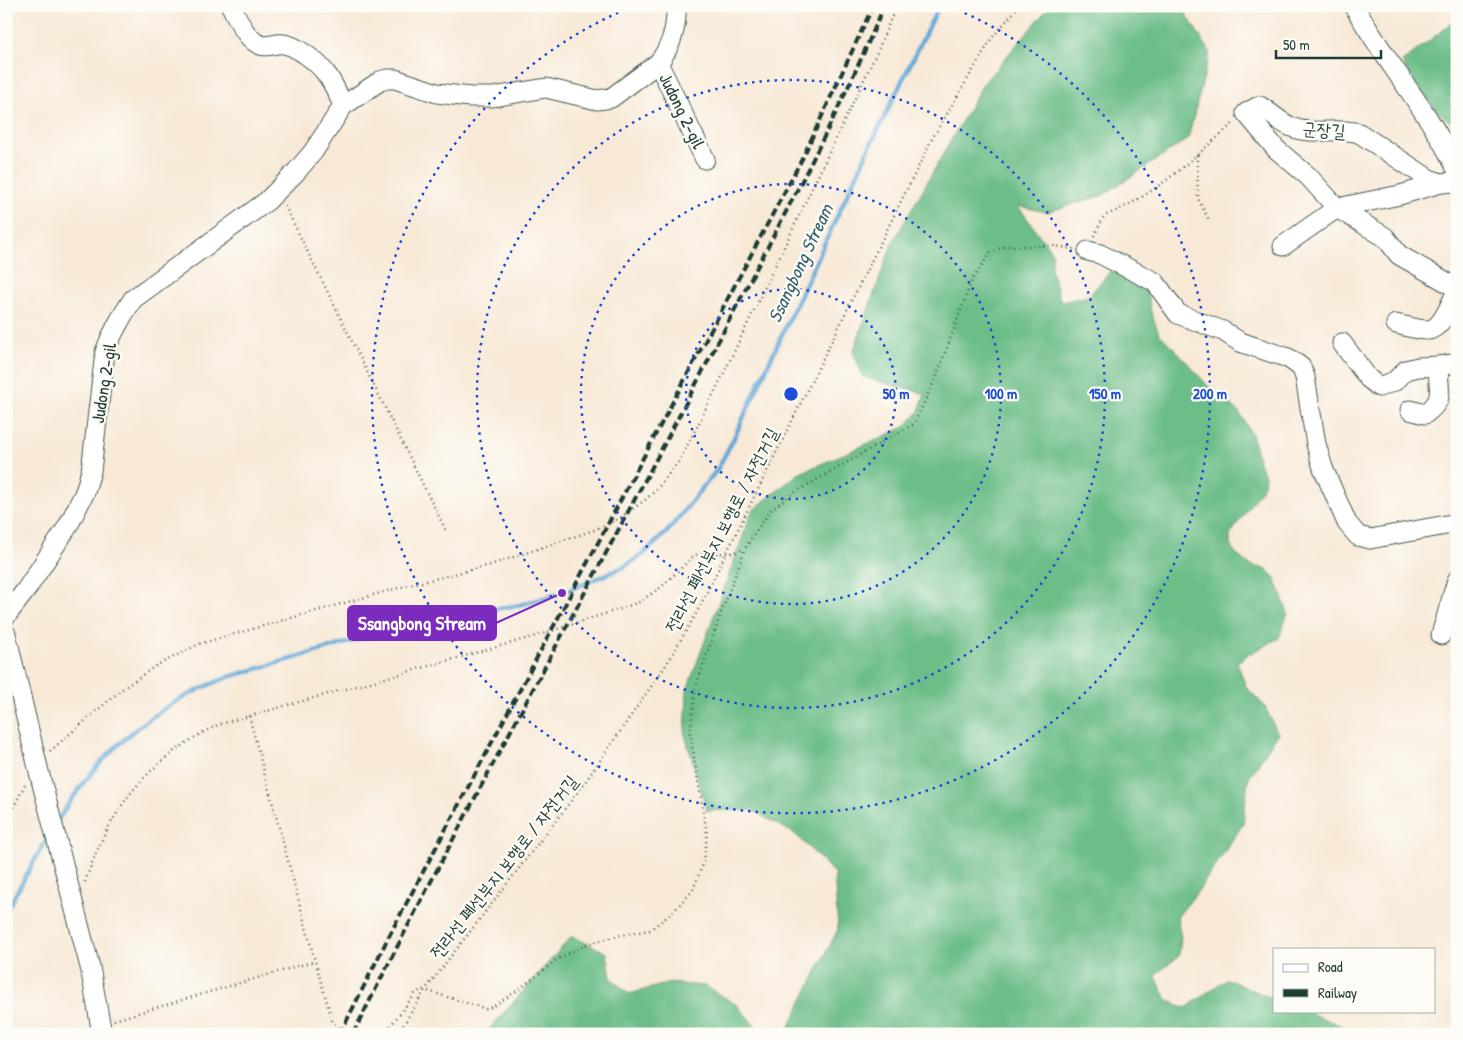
<svg xmlns="http://www.w3.org/2000/svg" width="1463" height="1040" font-family="'Patrick Hand','Poor Story',sans-serif">
  <rect width="100%" height="100%" fill="#fdfcf7"/>
  <filter id="ink" filterUnits="userSpaceOnUse"><feTurbulence type="fractalNoise" baseFrequency=".02" numOctaves="2"/><feDisplacementMap in="SourceGraphic" scale="10" xChannelSelector="R" yChannelSelector="G"/><feConvolveMatrix kernelMatrix="1 2 1 2 8 2 1 2 1" color-interpolation-filters="sRGB"/></filter>
  <filter id="wash" filterUnits="userSpaceOnUse"><feTurbulence type="fractalNoise" baseFrequency=".0096" numOctaves="4" result="noise"/><feDisplacementMap in="SourceGraphic" scale="20" xChannelSelector="R" yChannelSelector="G"/><feGaussianBlur stdDeviation="1.12" result="paint"/><feColorMatrix in="noise" values="0 0 0 0 0 0 0 0 0 0 0 0 0 0 0 0 0 1.4 0 .05"/><feComposite in="paint" operator="in"/></filter>
  <g filter="url(#wash)">
    <rect width="100%" height="100%" fill="#f8e9d7"/>
    <g fill="#6cbd88" stroke="#467d5e">
      <polygon points="1050,6 1181,6 1210,52 1188,139 1103,195 1047,212 1018,206 1053,254 1051,270 1061,302 1089,296 1113,268 1147,289 1151,312 1159,334 1175,349 1208,386 1239,412 1252,435 1260,466 1265,475 1264,485 1230,535 1230,545 1238,556 1252,566 1266,569 1275,578 1288,613 1279,638 1249,654 1237,662 1246,687 1264,705 1278,734 1248,779 1243,824 1199,890 1177,917 1181,937 1179,956 1155,975 1167,1000 1186,1008 1226,979 1274,999 1274,1011 1305,1011 1342,1026 1349,1034 786,1034 838,929 834,873 795,834 752,810 707,811 685,735 687,690 752,511 798,474 903,428 918,413 925,394 863,377 853,352 892,244 983,84"/>
      <path d="M1457,19v107c-27,-16 -39,-38 -55,-64z"/>
      <polygon points="572,936 607,953 611,978 629,994 669,983 705,986 737,1005 762,1034 485,1034"/>
    </g>
    <g fill="none" stroke-linecap="round" stroke-linejoin="round">
      <g stroke="#60a8d7" stroke-width="4.5">
        <path d="M58,820c42,-68 95,-115 171,-143l193,-56 97,-16 43,-12 62,-26 18,-12 25,-23 50,-62 15,-28 138,-296 69,-140"/>
        <polyline points="6,911 50,833"/>
      </g>
    </g>
  </g>
  <g filter="url(#ink)">
    <g fill="none" stroke-linecap="round" stroke-linejoin="round">
      <g stroke="#40574c" stroke-width="21">
        <g id="minor">
          <path d="M231,6c7,13 14,31 27,38 10,5 17,-2 26,0 8,1 15,6 21,10 21,14 29,30 38,52"/>
          <path d="M676,6c1,22 -4,40 -18,57l47,96"/>
          <path d="M1354,6c32,57 75,105 103,164"/>
          <path d="M1457,182l-16,1 -12,-4 -70,-46c-20,-6 -42,2 -62,-4 -15,-4 -24,-15 -37,-23l-3,1 -11,6 30,36 32,27 29,32 48,29 14,18 58,33"/>
          <polyline points="1283,246 1337,208 1400,195 1441,183"/>
          <polyline points="1088,251 1100,254 1155,282 1178,314 1223,331 1240,342 1288,358 1301,367 1305,377 1316,444 1323,468 1347,523 1358,536 1370,539 1457,523"/>
          <path d="M1396,324c10,2 22,6 32,6 14,-1 24,-29 29,-40"/>
          <polyline points="1342,343 1368,378 1379,387 1395,381 1406,370 1418,367 1439,366 1457,363"/>
          <path d="M1410,410l15,4c23,-17 11,-25 14,-48"/>
          <path d="M6,616l20,-26 42,-64 17,-34 6,-21 14,-119c7,-20 17,-36 28,-53l134,-98 29,-29 17,-20 30,-46 37,-25 7,-2h8l42,14 33,4h23l53,-9 51,12 14,-2 47,-35"/>
          <polyline points="6,634 40,776 90,967 102,1034"/>
          <polyline points="1441,635 1457,580"/>
        </g>
      </g>
      <g stroke="#40574c" stroke-width="2.5" stroke-dasharray="1 4" stroke-linecap="butt">
        <polyline points="1197,155 1198,199 1210,222"/>
        <polyline points="285,206 447,533"/>
        <path d="M1094,236l10,-20c50,-19 90,-59 131,-94"/>
        <polyline points="249,716 315,961 333,1023 349,1034"/>
        <polyline points="50,751 121,690 154,667 199,644 398,588 490,565 594,530 620,518 645,500 656,490 680,460 725,371 878,50 896,6"/>
        <polyline points="6,821 25,785"/>
        <path d="M85,882c19,-55 44,-98 92,-133 12,-8 25,-17 39,-23 10,-4 22,-7 33,-10l287,-80 84,-27 19,-7 21,-14 34,-32 4,-2 35,-1 11,-4"/>
        <polyline points="114,1020 315,961"/>
        <polyline points="384,1034 415,994 421,990 425,990 486,1009 494,1006 518,990 558,959 587,944 621,935 650,930 674,911 693,890 704,861 707,834 690,733 696,686 720,616 745,549 752,537 771,510 790,495 914,424 937,375 972,280 990,253 1006,246 1055,246 1074,249"/>
        <polyline points="398,1034 425,990 581,788 666,665 696,614 932,139 992,38 1019,6"/>
      </g>
      <use href="#minor" stroke="#fff" stroke-width="19"/>
      <g stroke="#1f3d34" stroke-width="4" stroke-dasharray="8 4" stroke-linecap="butt">
        <polyline points="340,1034 389,936 803,157 873,6"/>
        <path d="M353,1034c117,-234 245,-462 366,-694 57,-110 117,-219 165,-334"/>
      </g>
    </g>
  </g>
  <g fill="none" stroke="#1d4ed8" stroke-width="2.5" stroke-dasharray="2.5 5">
    <circle cx="791" cy="394" r="105"/>
    <circle cx="791" cy="394" r="210"/>
    <circle cx="791" cy="394" r="314"/>
    <path d="M951 7A419 419 0 1 1 631 7"/>
  </g>
  <g text-anchor="middle" stroke-width="4.5" stroke-linejoin="round" paint-order="stroke">
    <g font-size="18" fill="#1f3d34" stroke="#fdfcf7">
      <text transform="translate(682 111) rotate(64)" y="6">Judong 2-gil</text>
      <text transform="translate(1324 130) rotate(4)" y="6">군장길</text>
      <text transform="translate(104 383) rotate(-81)" y="6">Judong 2-gil</text>
      <text transform="translate(722 530) rotate(-63)" y="6">전라선 폐선부지 보행로 / 자전거길</text>
      <text transform="translate(504 867) rotate(-52)" y="6">전라선 폐선부지 보행로 / 자전거길</text>
    </g>
    <g font-size="19" font-style="italic" fill="#36626d" stroke="#fdfcf7">
      <text transform="translate(800 263) rotate(-65)" y="7">Ssangbong Stream</text>
    </g>
  </g>
  <circle cx="791" cy="394" r="8" fill="#1d4ed8" stroke="#fdfcf7" stroke-width="2.5"/>
  <g font-size="15" text-anchor="middle" font-weight="bold" fill="#1d4ed8" stroke="#fdfcf7" stroke-width="4.5" stroke-linejoin="round" paint-order="stroke">
    <text x="896" y="399">50 m</text>
    <text x="1001" y="399">100 m</text>
    <text x="1105" y="399">150 m</text>
    <text x="1210" y="399">200 m</text>
  </g>
  <path fill="none" stroke="#7b2cbf" stroke-width="2" d="M562 593L496 623"/>
  <circle fill="#7b2cbf" stroke="#fdfcf7" stroke-width="2" cx="562" cy="593" r="5"/>
  <rect fill="#7b2cbf" stroke="#7b2cbf" stroke-width="2" x="348" y="606" width="148" height="34" rx="5"/>
  <g font-size="19" text-anchor="middle" font-weight="bold" fill="#fff">
    <text x="422" y="630">Ssangbong Stream</text>
  </g>
  <rect width="1463" height="1040" fill="none" stroke="#fdfcf7" stroke-width="25"/>
  <rect x="1273" y="948" width="162" height="65" fill="#fdfcf7" stroke="#a4b0a9"/>
  <rect x="1283" y="964" width="25" height="8" fill="#ffffff" stroke="#a4b0a9"/>
  <text x="1318" y="972" font-size="15" fill="#1f3d34">Road</text>
  <rect x="1283" y="989" width="25" height="8" fill="#1f3d34" stroke="#a4b0a9"/>
  <text x="1318" y="998" font-size="15" fill="#1f3d34">Railway</text>
  <path d="M1276 50v8h105v-8" fill="none" stroke="#1f3d34" stroke-width="2.5"/>
  <text x="1283" y="50" font-size="15" fill="#1f3d34" stroke="#fdfcf7" stroke-width="4" paint-order="stroke">50 m</text>
</svg>
